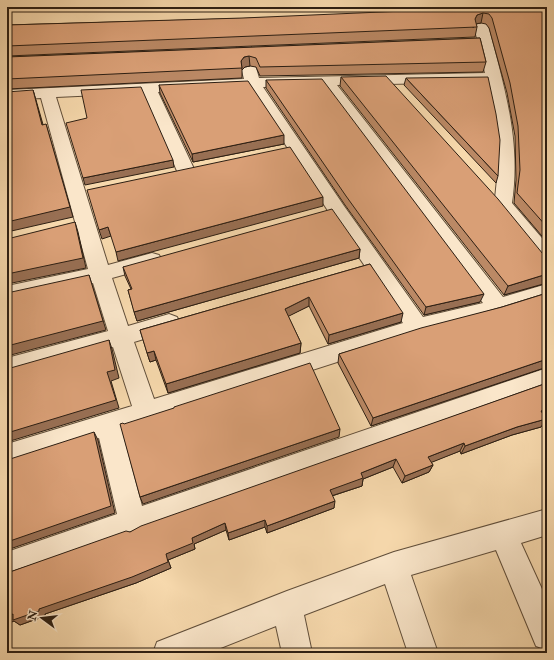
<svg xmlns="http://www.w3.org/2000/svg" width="554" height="660" font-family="'IM FELL Double Pica',serif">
  <rect width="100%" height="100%" fill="#f7d9ad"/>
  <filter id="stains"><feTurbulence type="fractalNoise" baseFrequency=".005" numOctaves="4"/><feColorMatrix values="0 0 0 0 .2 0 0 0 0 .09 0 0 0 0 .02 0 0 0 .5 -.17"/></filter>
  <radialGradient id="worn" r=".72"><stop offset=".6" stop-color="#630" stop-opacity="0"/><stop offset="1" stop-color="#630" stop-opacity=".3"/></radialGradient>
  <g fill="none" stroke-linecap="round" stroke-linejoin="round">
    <g stroke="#604e3a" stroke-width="2">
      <g id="minor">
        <path d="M478,9l5,1 2,3c16,65 37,122 27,190l35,41v21l-7,-2 -46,-59c7,-42 3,-81 -6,-122l-151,3 166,212 44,-13v16l-49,15 -80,21 -296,95 20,75 405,-138v20l-404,144v1l-10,4 -3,-1 -123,44v-28l110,-38 -18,-76 -92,30v-24l125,-38 -19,-59 -106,31v-20l101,-27 -15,-48 -86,19v-16l81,-17 -47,-171 -34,2v-10l237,-11 -7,-28 -1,-29 2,-3h10l2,3 1,29 8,27 226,-5 -14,-60 2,-3zM322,86l161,217 -60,14 -79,-111 -81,-119zM249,88l81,126 73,109 -249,76 -20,-57 43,-13 3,-6 -3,-6 -8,-3 -41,12 -16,-48 47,-13 3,-5 -3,-5 -7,-2 -44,12 -52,-168 87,-4 34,78 3,4 6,2 6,-2 3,-4 -37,-79z"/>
        <polygon points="547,509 547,535 521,543 547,600 547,650 536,646 496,550 411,575 438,653 408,653 385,584 304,615 312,653 282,653 276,626 208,653 153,653 157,642 287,591 394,552"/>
      </g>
    </g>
    <use href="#minor" fill="#fae6ca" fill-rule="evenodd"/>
  </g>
  <g fill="#bb8965" stroke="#2d1f13">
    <polygon points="547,10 547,242 514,203 516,180 515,136 507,93 489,28 486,24 481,23 476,24 477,27 475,37 7,56 7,25"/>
    <polygon points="480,38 486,62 483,72 260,76 256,67 250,66 245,67 242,70 242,78 7,89 7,57"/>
    <polygon points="341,77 543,254 547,255 547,283 504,295 340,86"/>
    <polygon points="406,78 498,176 496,183 404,85"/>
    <polygon points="266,80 480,302 424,315 345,205 266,88"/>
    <polygon points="159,85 284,144 193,162 160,93"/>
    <polygon points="360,249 359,258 137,321 128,290 131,289 125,276 123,267"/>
    <polygon points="370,264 401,322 328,344 309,306 288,316 301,343 300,353 168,393 156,360 150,362 140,330"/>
    <polygon points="547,293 547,367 371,426 338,363 339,354 502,307"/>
    <polygon points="547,383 547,415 544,416 546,419 541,427 512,435 461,454 460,451 431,462 433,465 429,472 402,483 393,467 363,479 362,486 332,496 334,508 267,533 265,527 229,540 226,530 194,544 195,549 168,560 171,568 136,583 45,614 45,616 20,625 14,621 7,624 7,573 130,532"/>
  </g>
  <g fill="#986f53" stroke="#2d1f13">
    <polygon points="483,13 481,23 475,24 473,28 475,19 477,15"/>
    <polygon points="249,56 250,66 245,67 242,70 241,61 244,57"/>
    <polygon points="33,90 36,100 46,135 42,125"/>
    <polygon points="46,124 73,217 7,232 7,222"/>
    <polygon points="284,135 284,144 193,162 192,154"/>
    <polygon points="173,160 174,167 85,185 83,178"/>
    <polygon points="323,197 323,206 118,261 116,252"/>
    <polygon points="75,222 78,232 86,268 7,284 7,274"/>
    <polygon points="108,227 111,236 102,239 99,230"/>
    <polygon points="360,249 359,258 137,321 134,312"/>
    <polygon points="547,274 547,283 504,295 508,286"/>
    <polygon points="89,275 106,330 7,356 7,346"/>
    <polygon points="484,294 480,302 424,315 426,307"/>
    <polygon points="309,297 309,306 285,318 285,309"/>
    <polygon points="403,313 401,322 328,344 329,335"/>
    <polygon points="109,340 112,349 119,378 111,381 119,408 7,442 7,433 107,372"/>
    <polygon points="301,343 300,353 168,393 166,384"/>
    <polygon points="154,351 156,360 150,362 147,353"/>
    <polygon points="547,359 547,367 371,426 373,418"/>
    <polygon points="547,409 547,415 536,419 541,411"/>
    <polygon points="546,419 541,427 512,435 461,454 465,446 517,427"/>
    <polygon points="340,429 339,437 143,504 140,497"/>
    <polygon points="94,432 98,440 115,513 7,550 7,542"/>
    <polygon points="464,443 460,451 425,465 428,457"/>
    <polygon points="396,459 393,467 363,479 362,486 328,497 330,490 361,473"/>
    <polygon points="433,465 429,472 402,483 405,476"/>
    <polygon points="335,501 334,508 267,533 267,526"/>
    <polygon points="265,520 265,527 229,540 228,533"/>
    <polygon points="225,523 226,530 194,544 195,549 168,560 171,568 136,583 45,614 45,616 20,625 14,621 7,624 7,616 13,614 39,609 166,554 192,538"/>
  </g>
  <g fill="#d99f76" stroke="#2d1f13">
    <polygon points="497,7 528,7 530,11 547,10 547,227 517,193 520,170 518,126 510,83 492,18 489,14 483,13 477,15 475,19 477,27 7,46 7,25 243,18"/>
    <polygon points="480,38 486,62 260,67 256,58 249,56 244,57 241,61 242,68 7,79 7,57"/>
    <polygon points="386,76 498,199 543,254 547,255 547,274 508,286 341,77"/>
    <polygon points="488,77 496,114 500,140 498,176 406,78"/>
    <polygon points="322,79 484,294 426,307 346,196 266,80"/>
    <polygon points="248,81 284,135 192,154 159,85"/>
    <polygon points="141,87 173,160 83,178 66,123 87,118 81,90"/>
    <polygon points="33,90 42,125 46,124 70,207 7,222 7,92"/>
    <polygon points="290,147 323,197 116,252 108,227 99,230 87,190"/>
    <polygon points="332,209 360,249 134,312 128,290 132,289 123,267"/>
    <polygon points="75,222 83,258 7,274 7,239"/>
    <polygon points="370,264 403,313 329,335 309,297 285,309 301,343 166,384 154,351 147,353 140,330"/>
    <polygon points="89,275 103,321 7,346 7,293"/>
    <polygon points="547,293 547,359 373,418 339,354 421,328 502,307"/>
    <polygon points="109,340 115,370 107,372 116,400 7,433 7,369"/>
    <polygon points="310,363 340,429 140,497 120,424 123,423 124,424 174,408 174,407"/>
    <polygon points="547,383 547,409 541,411 546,419 517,427 465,446 464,443 428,457 433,465 405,476 396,459 361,473 363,478 330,490 335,501 267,526 265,520 228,533 225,523 192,538 193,543 166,554 168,562 132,577 39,609 39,611 13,620 13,614 7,616 7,573 126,531 130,532 141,526"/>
    <polygon points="94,432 111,506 7,542 7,460"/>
  </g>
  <rect width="554" height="660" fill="none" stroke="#f7d9ad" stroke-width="24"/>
  <rect x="8" y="8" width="538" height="644" fill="none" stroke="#2d1f13" stroke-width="2"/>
  <rect x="12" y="12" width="530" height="636" fill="none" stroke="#2d1f13"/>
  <g transform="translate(42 618) rotate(285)" stroke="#fae6ca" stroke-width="3" paint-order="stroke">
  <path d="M0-3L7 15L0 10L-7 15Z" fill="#2d1f13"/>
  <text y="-6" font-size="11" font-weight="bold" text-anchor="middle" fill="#2d1f13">N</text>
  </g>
  <rect width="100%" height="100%" filter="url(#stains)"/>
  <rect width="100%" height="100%" fill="url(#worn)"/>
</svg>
